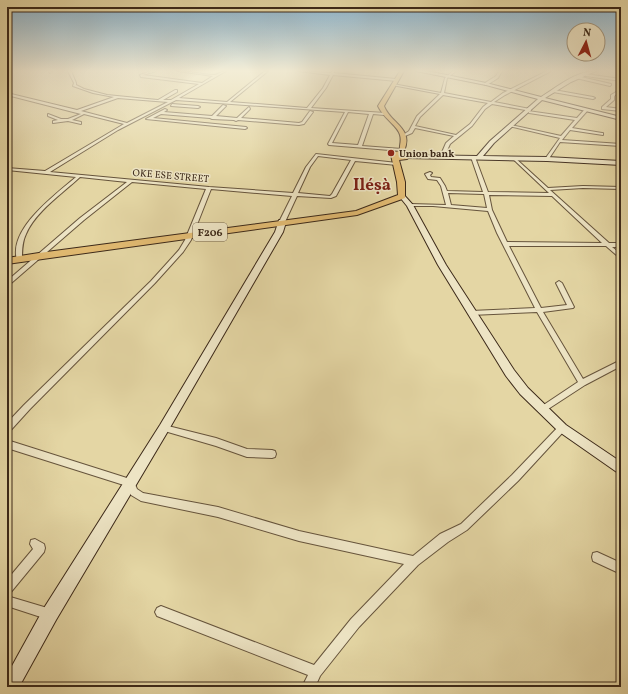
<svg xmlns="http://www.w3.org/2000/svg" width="628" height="694" font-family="Vollkorn,serif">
  <rect width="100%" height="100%" fill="#e4d6a4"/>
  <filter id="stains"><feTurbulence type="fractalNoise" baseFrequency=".005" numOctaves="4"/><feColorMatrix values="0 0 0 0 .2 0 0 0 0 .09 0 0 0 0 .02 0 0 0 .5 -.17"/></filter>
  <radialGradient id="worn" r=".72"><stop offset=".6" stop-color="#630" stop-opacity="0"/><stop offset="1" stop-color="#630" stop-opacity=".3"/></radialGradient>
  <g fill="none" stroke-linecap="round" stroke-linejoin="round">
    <g stroke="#66543c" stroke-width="2">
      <g id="street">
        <polygon points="49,71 52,71 50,73"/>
        <path d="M68,71h3l5,12v2l8,4 23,6 40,4 11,1 17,-10h2v2l-14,8h8l28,-16 -58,-7 -1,-2 11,-4h5l-13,4 59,8 11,-7 -35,-5c12,0 24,4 36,4 4,0 7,-4 12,-4l-47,27 48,4 38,-31h3l-38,31 77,6 16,-20 7,-13 -32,-4 33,2 1,-2h2v2l62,6 1,2 -64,-6 -7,13 -15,20 74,5 -1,2 -11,-1 -11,32 40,3 2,1 -2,1 -73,-6 -1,-1 17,-32 -169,-12 -58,30 -68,42 159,15 84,6 13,-26 10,-13 81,9 2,1 -2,1 -42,-4 -19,35 -5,2 -34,-2 -12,26 -3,2 -3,-2 13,-26 -81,-7 -20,51 -8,12 -28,31 -125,126 -20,22 -3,1v-9l17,-18 127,-124 28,-31 6,-10 21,-51 -74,-7 -48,38 -75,65 -2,1v-5l73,-63 47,-36 -47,-5c-17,16 -45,35 -54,57 -4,8 -4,17 -4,25l-1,1h-4c-9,-31 38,-65 59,-83l-69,-7v-2l38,3 79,-47 -40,-10 -12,6 9,2v2l-13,-3 -15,2v-2l5,-1 -10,-4v-2l13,5h7l13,-5 -74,-19v-2l70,17 37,-13 -21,-4 -20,-7 1,-3zM118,98l50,4 -41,21 -46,-12zM348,112l21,2 -11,31 -26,-2zM318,156l33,4 -19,34 -2,2 -32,-3 12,-26z"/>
        <path d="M453,71h3l-9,7 -3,15 47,9 12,-9 44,-22h4l-46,24 -11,7 36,7 1,2 -39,-7 -7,5 -13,17 -22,18 -6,13 -2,1 -2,-1 6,-14 8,-7 -39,-8 -3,5 -7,3 -2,-1 6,-4 8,-15 23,-22 -48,-9 1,-1 48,9 4,-15zM443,95l45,8 -5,4 -13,17 -14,11 -41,-9 5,-9z"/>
        <polygon points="499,71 502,71 498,78 487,85 485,85 485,83 496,76"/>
        <polygon points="585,74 621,79 621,81 586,76"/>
        <polygon points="577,76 611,84 611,85 610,86 576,78"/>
        <polygon points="621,89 621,91 614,96 614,100 606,107 621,109 621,111 602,109 602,107 611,99 611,95"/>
        <polygon points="554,90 593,97 595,98 593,99 553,92"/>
        <polygon points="172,104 198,106 200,107 198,108 171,106"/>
        <polygon points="223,105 226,106 216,116 237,118 249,107 250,109 241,118 299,123 302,122 310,111 313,112 304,124 299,125 238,120 236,121 234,120 212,119 210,118 161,114 153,118 246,127 247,128 245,129 146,119 165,109 167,110 164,112 212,116"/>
        <polygon points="585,109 588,110 572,128 602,133 603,133 603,135 570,130 562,140 621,144 621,146 560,142 548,160 547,160 545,159 560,138 509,126 511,125 561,136 575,120 529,113 528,111 577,118"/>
        <path d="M473,156l2,1 13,35 61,1 -36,-34v-2h1l34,31 35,-2 38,1v2l-38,-1 -33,2 59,53h12v4h-9l9,7v5l-15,-13h-97l32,62 26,-3 -11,-22 3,-2 3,2 12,24 -1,1 -30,4 40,67 38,-19v6l-36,19 -43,28 -3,-1 -1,-2 1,-2 39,-26 -41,-70 -66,3 -3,-2 3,-2 64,-3 -38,-75 -9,-22 -55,-5h-23l-2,-1 2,-1 36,1 -5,-19 -4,-6 -9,-1 -3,-5 5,-2 2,1 -2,2 1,2 9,1 5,8 2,5 36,1 -12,-35zM448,193l36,1 3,14 -36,-3zM489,195l63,1 50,47 -95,-1 -15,-32z"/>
        <polygon points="164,425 216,438 247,449 272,450 275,451 276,454 275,457 272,458 247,457 216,446 161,430 160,428 161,426"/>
        <polygon points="562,425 565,426 566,428 565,430 518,481 467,530 448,542 418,565 359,627 320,676 315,687 302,687 308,675 157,616 155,612 157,608 161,606 314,665 351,619 404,564 299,541 218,517 141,501 131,495 127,486 7,448 7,440 130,479 133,480 137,489 143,493 218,507 299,531 413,556 440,534 461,524 512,475 559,426"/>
        <polygon points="35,539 44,544 45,548 44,552 11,592 7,593 7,580 33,549 30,544 31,540"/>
        <polygon points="597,552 621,563 621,574 593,561 592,557 593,553"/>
        <polygon points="7,596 54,610 56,614 54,618 50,620 7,606"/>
      </g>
    </g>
    <g stroke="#3c2919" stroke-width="2">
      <g id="secondary">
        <path d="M416,71h11l59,12 55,14c16,-10 35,-26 55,-26l-25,11 -26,16 76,19v3l-79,-20 -48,43 -11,13 64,1 74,4v4l-74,-4 -141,-3v-2l2,-1 69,1 13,-15 48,-42 -52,-14z"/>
        <polygon points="400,195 404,195 413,205 446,265 514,370 528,388 566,425 621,462 621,475 558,431 520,394 506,376 438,265 407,206 399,196"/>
        <polygon points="279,220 282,220 286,222 283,232 168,431 56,620 19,687 7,687 7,675 44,608 160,425 275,232"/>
      </g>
    </g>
    <g stroke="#3c2919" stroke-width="2">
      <path id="primary" d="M400,71h4l-20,35c7,18 30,22 20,45l3,1 4,4 -4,3 -8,1 6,22v16l-48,17 -350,49v-6l32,-5 317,-42 42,-16 -1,-13 -6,-27 4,-3 5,-1c-1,-5 2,-10 0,-16 -2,-9 -16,-16 -22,-29zM398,155h5l1,1z"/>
    </g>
    <use href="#street" fill="#ede4c4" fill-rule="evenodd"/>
    <use href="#secondary" fill="#ede4c4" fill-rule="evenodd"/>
    <use href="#primary" fill="#e2bb72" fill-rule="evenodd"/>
  </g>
  <linearGradient id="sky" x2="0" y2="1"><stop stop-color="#89b5d2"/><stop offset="0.42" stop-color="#f3edd6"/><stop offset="1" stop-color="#f3edd6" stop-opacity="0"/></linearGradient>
  <rect width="628" height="169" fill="url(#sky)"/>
  <circle fill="#8f2418" stroke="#ede4c4" stroke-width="1.5" cx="391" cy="153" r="4"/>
  <g text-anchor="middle" stroke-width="3" stroke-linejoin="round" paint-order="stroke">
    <g font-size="10" font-weight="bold" fill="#3c2919" stroke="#ede4c4" text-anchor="start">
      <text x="399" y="157">Union bank</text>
    </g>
    <g font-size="10" fill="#3c2919" stroke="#ede4c4">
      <text transform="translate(171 175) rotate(5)" y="4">OKE ESE STREET</text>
    </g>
    <rect fill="#ede4c4" stroke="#71614c" stroke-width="1" x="193" y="223" width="34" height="18" rx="3"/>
    <g font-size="11" font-weight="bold" fill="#3c2919">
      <text x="210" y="236">F206</text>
    </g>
    <g font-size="17" font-weight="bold" fill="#7a1f14" stroke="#ede4c4">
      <text x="372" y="190">Iléṣà</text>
    </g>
  </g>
  <rect width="628" height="694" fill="none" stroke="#e4d6a4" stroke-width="24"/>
  <rect x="8" y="8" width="612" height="678" fill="none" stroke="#3c2919" stroke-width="2"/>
  <rect x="12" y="12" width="604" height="670" fill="none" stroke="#3c2919"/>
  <g transform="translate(586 42) rotate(6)"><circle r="19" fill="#ede4c4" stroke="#a69980"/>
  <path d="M0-3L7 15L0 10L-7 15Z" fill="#8f2418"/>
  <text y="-6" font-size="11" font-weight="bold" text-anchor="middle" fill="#3c2919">N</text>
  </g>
  <rect width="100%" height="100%" filter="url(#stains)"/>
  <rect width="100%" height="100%" fill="url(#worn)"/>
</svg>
